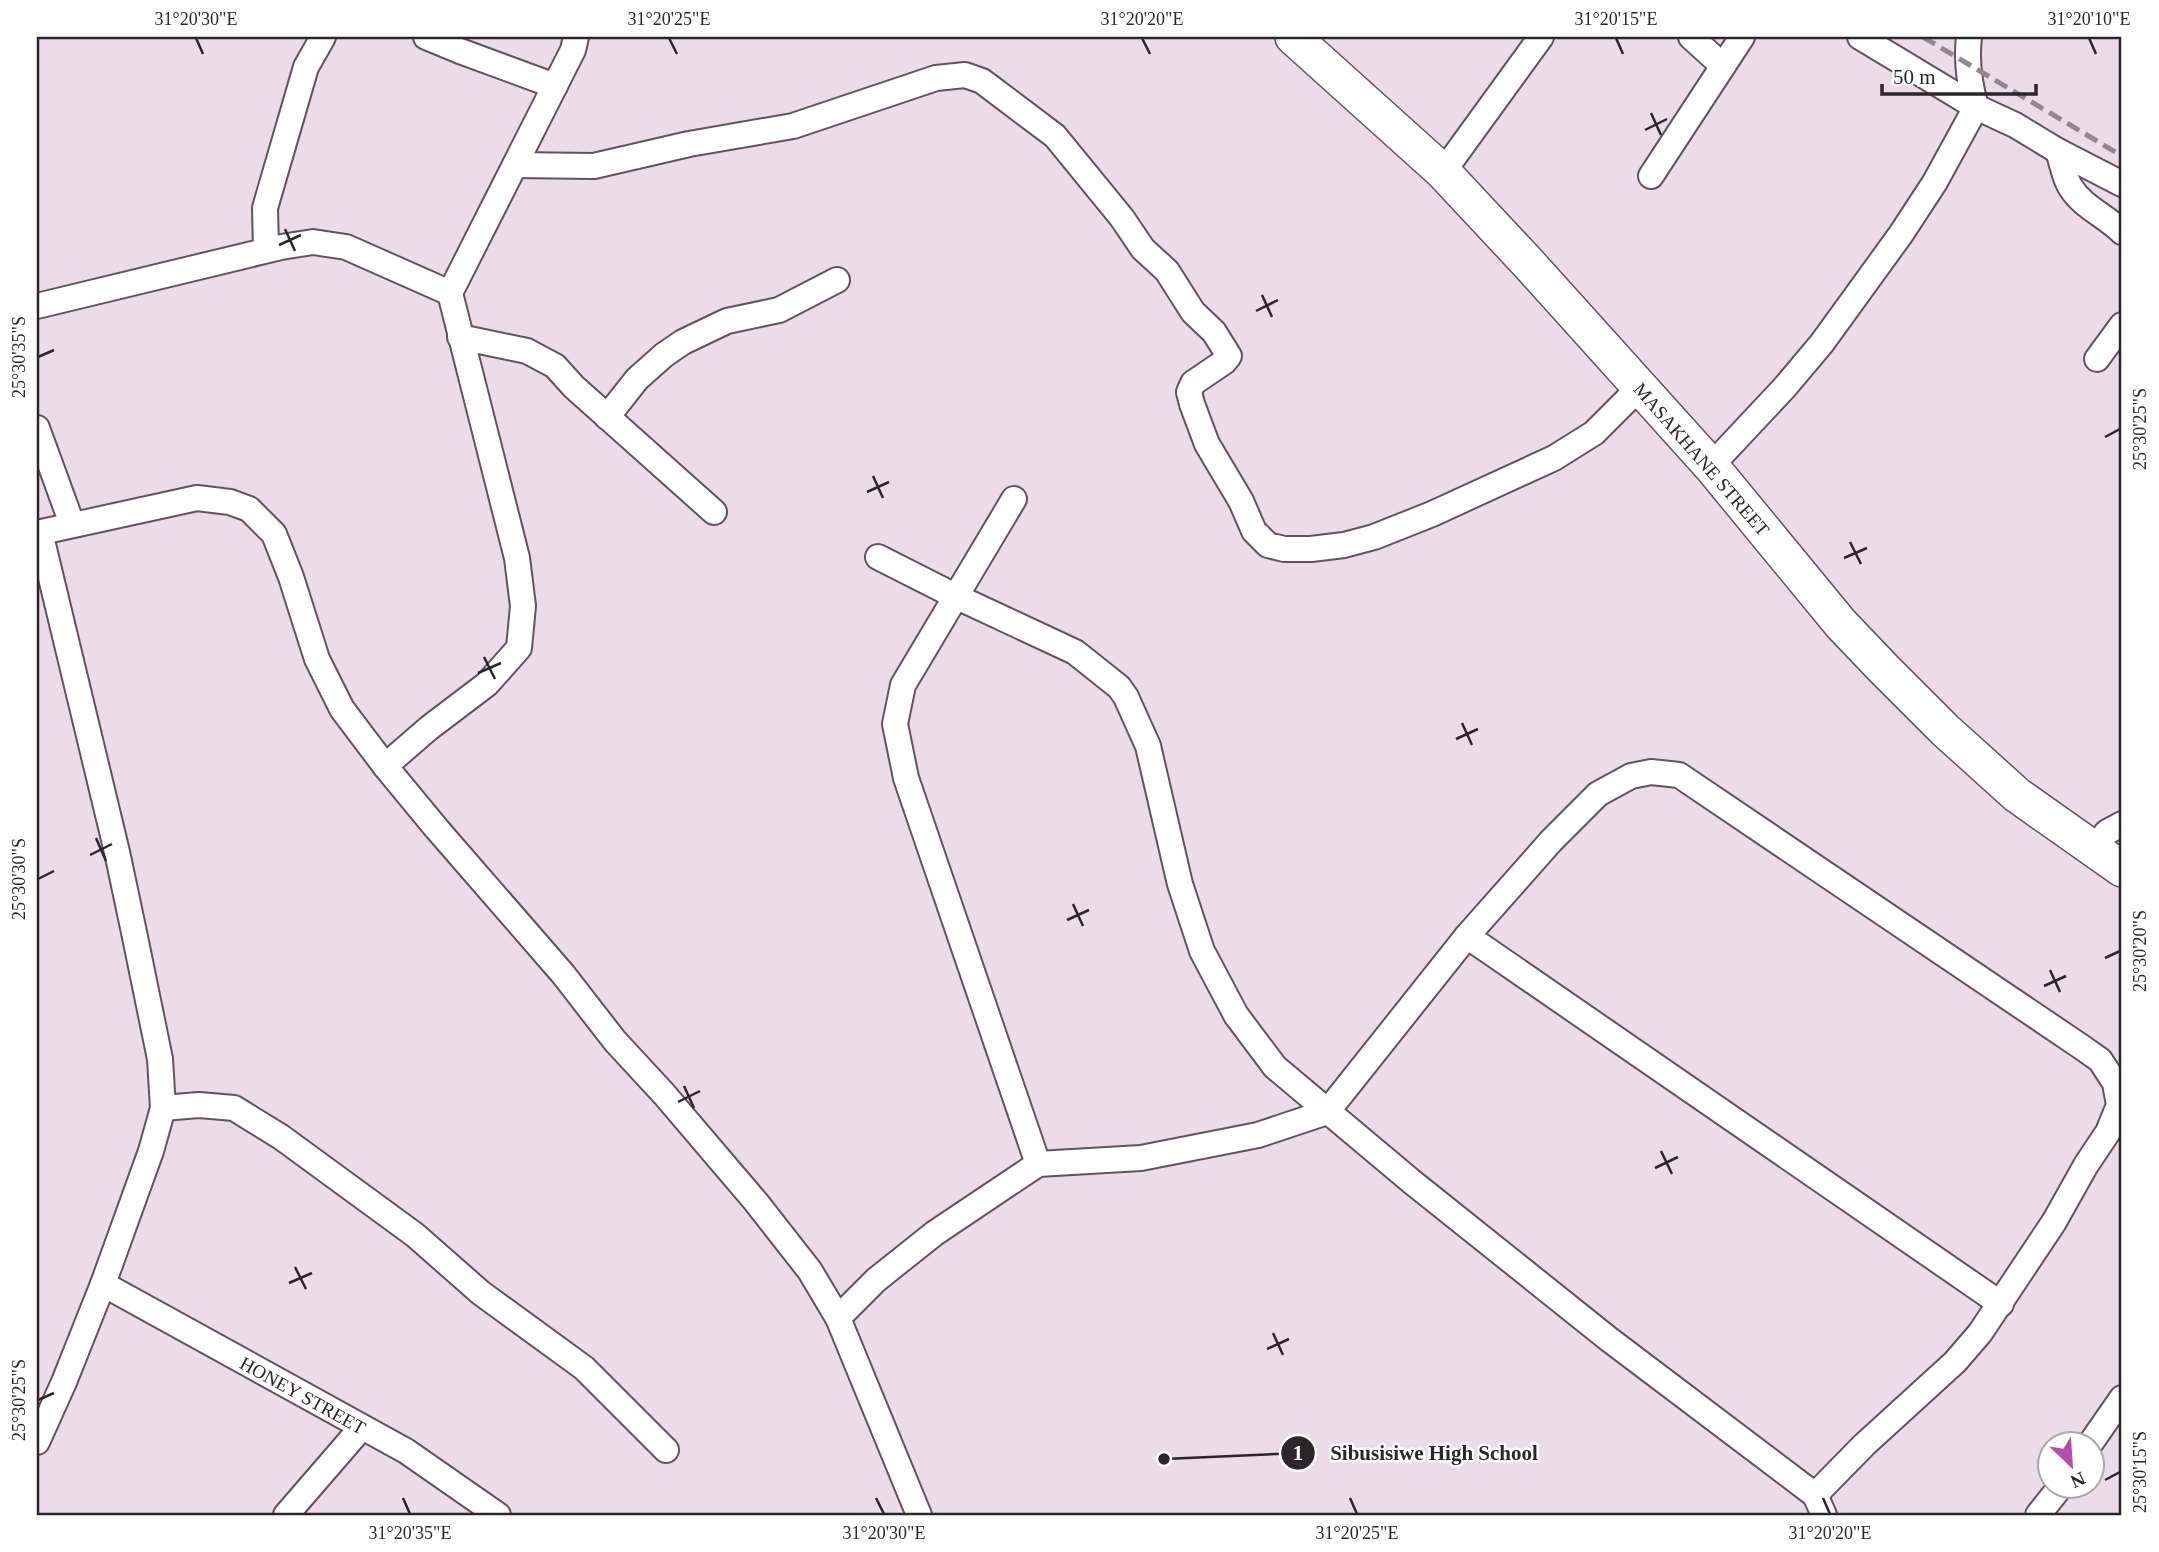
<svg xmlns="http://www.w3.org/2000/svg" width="2159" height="1552" font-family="'Times New Roman',serif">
  <rect width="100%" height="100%" fill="#ecdbe9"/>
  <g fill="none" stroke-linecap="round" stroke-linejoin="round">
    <g stroke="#61535f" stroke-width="28">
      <g id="street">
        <polyline points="426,37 460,51 555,86"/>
        <polyline points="1691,37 1723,66"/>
        <polyline points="1860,37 1976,107 2015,125 2058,151 2122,184"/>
        <path d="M2058,151c4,11 6,27 13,37 12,19 35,28 51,44"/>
        <polyline points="515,165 594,166 689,144 793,126 936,78 965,75 982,81 1055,136 1122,218 1143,249 1167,271 1193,312 1214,332 1229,356 1224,362 1193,383 1189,392 1192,404 1207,444 1241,501 1254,531 1268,545 1284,549 1311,549 1344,545 1374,537 1432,514 1554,458 1594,433 1640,387"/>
        <polyline points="1443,172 1541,37"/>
        <polyline points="1651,176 1742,37"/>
        <polyline points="266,250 265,208 306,67 323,37"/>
        <polyline points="450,293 573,50 576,37"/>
        <polyline points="37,306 281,247 313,242 346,247 450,293"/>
        <polyline points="460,337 527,351 555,366 574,387 714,512"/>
        <polyline points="2097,359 2122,325"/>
        <polyline points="607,417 637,379 664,355 683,342 727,321 779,310 837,280"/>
        <polyline points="37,428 72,524"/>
        <path d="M1711,466l74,-79 37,-44 79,-109 34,-52 41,-75c-7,-24 -10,-45 -7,-70"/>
        <polyline points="1014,499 903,685 895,724 906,778 1038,1164"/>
        <polyline points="37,533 197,498 230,502 249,509 274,534 291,577 317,659 342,709 385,766 437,829 563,974 615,1041 664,1094 756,1202 810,1271 838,1318 919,1515"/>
        <polyline points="878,557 955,596 1075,652 1119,687 1126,697 1148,746 1180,884 1202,951 1236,1015 1275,1067 1411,1181 1610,1340 1815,1495 1824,1515"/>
        <polyline points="385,766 429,728 487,684 519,648 523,606 517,558 450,293"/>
        <polyline points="2093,850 2107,832 2122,824"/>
        <polyline points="1467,936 2001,1304"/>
        <polyline points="163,1108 199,1105 234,1108 281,1137 415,1235 481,1293 584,1368 666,1450"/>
        <polyline points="103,1284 406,1451 498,1515"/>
        <polyline points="838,1318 876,1280 935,1233 1038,1164 1141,1158 1258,1135 1327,1112 1467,936 1551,841 1598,794 1631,776 1651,772 1679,775 2083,1048 2100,1060 2115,1083 2119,1105 2108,1132 2086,1165 2054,1222 1980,1333 1955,1362 1864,1445 1815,1495"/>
        <polyline points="37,1442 64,1382 103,1284 151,1151 163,1108 160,1059 135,937 117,852 40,532"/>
        <polyline points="2090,1444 2122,1398"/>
        <polyline points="286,1515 362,1427"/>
        <polyline points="2038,1515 2061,1486"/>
      </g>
    </g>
    <g stroke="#61535f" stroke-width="38">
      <polyline id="secondary" points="1293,37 1443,172 1529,264 1711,466 1841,624 1884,669 1945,730 2017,795 2122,869"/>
    </g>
    <use href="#street" stroke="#fff" stroke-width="24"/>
    <use href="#secondary" stroke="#fff" stroke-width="35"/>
    <polyline stroke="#938791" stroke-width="5" stroke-dasharray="14 7" stroke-linecap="butt" points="1923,37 2122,156"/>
  </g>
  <path fill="none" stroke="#2c262b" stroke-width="2.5" d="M196,38l7,16M669,38l8,16M1142,38l8,16M1616,38l7,16M2089,38l7,16M1651,113l10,22M1645,130l22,-11M285,229l10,22M279,245l22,-10M1262,295l10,22M1256,311l22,-11M38,357l16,-7M2105,437l15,-8M873,476l10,22M867,492l22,-10M1850,542l11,22M1844,558l23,-10M484,657l11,22M478,673l23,-10M1462,723l10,22M1456,739l22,-10M96,838l10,23M90,855l22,-11M38,879l16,-8M1073,904l10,22M1067,920l22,-10M2105,958l15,-7M2050,970l10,22M2044,986l22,-10M684,1086l10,22M678,1102l22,-11M1661,1151l11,23M1655,1168l23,-11M295,1267l11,22M289,1283l23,-10M1273,1333l10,22M1267,1349l22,-10M38,1400l16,-7M2105,1480l15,-8M403,1498l7,16M876,1498l8,16M1350,1498l7,16M1823,1498l7,16"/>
  <g text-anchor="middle" stroke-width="5" stroke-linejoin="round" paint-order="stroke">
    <g font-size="19" fill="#2c262b" stroke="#fff">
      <text transform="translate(1702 459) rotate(49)" y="7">MASAKHANE STREET</text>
      <text transform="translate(303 1395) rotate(29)" y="7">HONEY STREET</text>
    </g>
  </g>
  <path fill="none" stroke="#2c262b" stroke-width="2.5" d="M1164 1459L1298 1453"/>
  <g fill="#2c262b" stroke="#fff" stroke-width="2.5">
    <circle cx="1164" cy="1459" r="7"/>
    <circle cx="1298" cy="1453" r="18"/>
  </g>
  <g font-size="21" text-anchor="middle" font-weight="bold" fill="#fff">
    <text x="1298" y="1460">1</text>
  </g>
  <g font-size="21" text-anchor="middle" font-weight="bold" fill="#2c262b" stroke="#fff" stroke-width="5" stroke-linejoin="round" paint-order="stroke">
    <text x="1434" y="1460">Sibusisiwe High School</text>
  </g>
  <rect width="2159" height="1552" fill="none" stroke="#ffffff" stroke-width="77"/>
  <g transform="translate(2071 1465) rotate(155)"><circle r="33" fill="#ffffff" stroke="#aba8aa" stroke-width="2"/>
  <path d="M0-5L12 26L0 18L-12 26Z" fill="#b94dad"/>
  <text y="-10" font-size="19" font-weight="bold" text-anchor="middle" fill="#2c262b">N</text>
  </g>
  <path d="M1882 84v10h154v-10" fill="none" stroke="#2c262b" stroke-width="3.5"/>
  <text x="1893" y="84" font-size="21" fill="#2c262b" stroke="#ffffff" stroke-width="5" paint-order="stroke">50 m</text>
  <rect x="38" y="38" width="2082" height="1476" fill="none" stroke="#2c262b" stroke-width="2.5"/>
  <g font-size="18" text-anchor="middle" fill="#2c262b">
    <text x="196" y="25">31°20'30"E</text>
    <text x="669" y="25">31°20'25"E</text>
    <text x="1142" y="25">31°20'20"E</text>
    <text x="1616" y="25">31°20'15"E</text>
    <text x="2089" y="25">31°20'10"E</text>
    <text transform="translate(19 357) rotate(-90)" y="6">25°30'35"S</text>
    <text transform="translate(2140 429) rotate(-90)" y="6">25°30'25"S</text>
    <text transform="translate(19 879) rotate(-90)" y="6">25°30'30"S</text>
    <text transform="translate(2140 951) rotate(-90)" y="6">25°30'20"S</text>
    <text transform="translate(19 1400) rotate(-90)" y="6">25°30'25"S</text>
    <text transform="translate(2140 1472) rotate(-90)" y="6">25°30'15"S</text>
    <text x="410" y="1539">31°20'35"E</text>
    <text x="884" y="1539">31°20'30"E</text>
    <text x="1357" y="1539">31°20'25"E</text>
    <text x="1830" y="1539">31°20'20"E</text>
  </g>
</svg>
